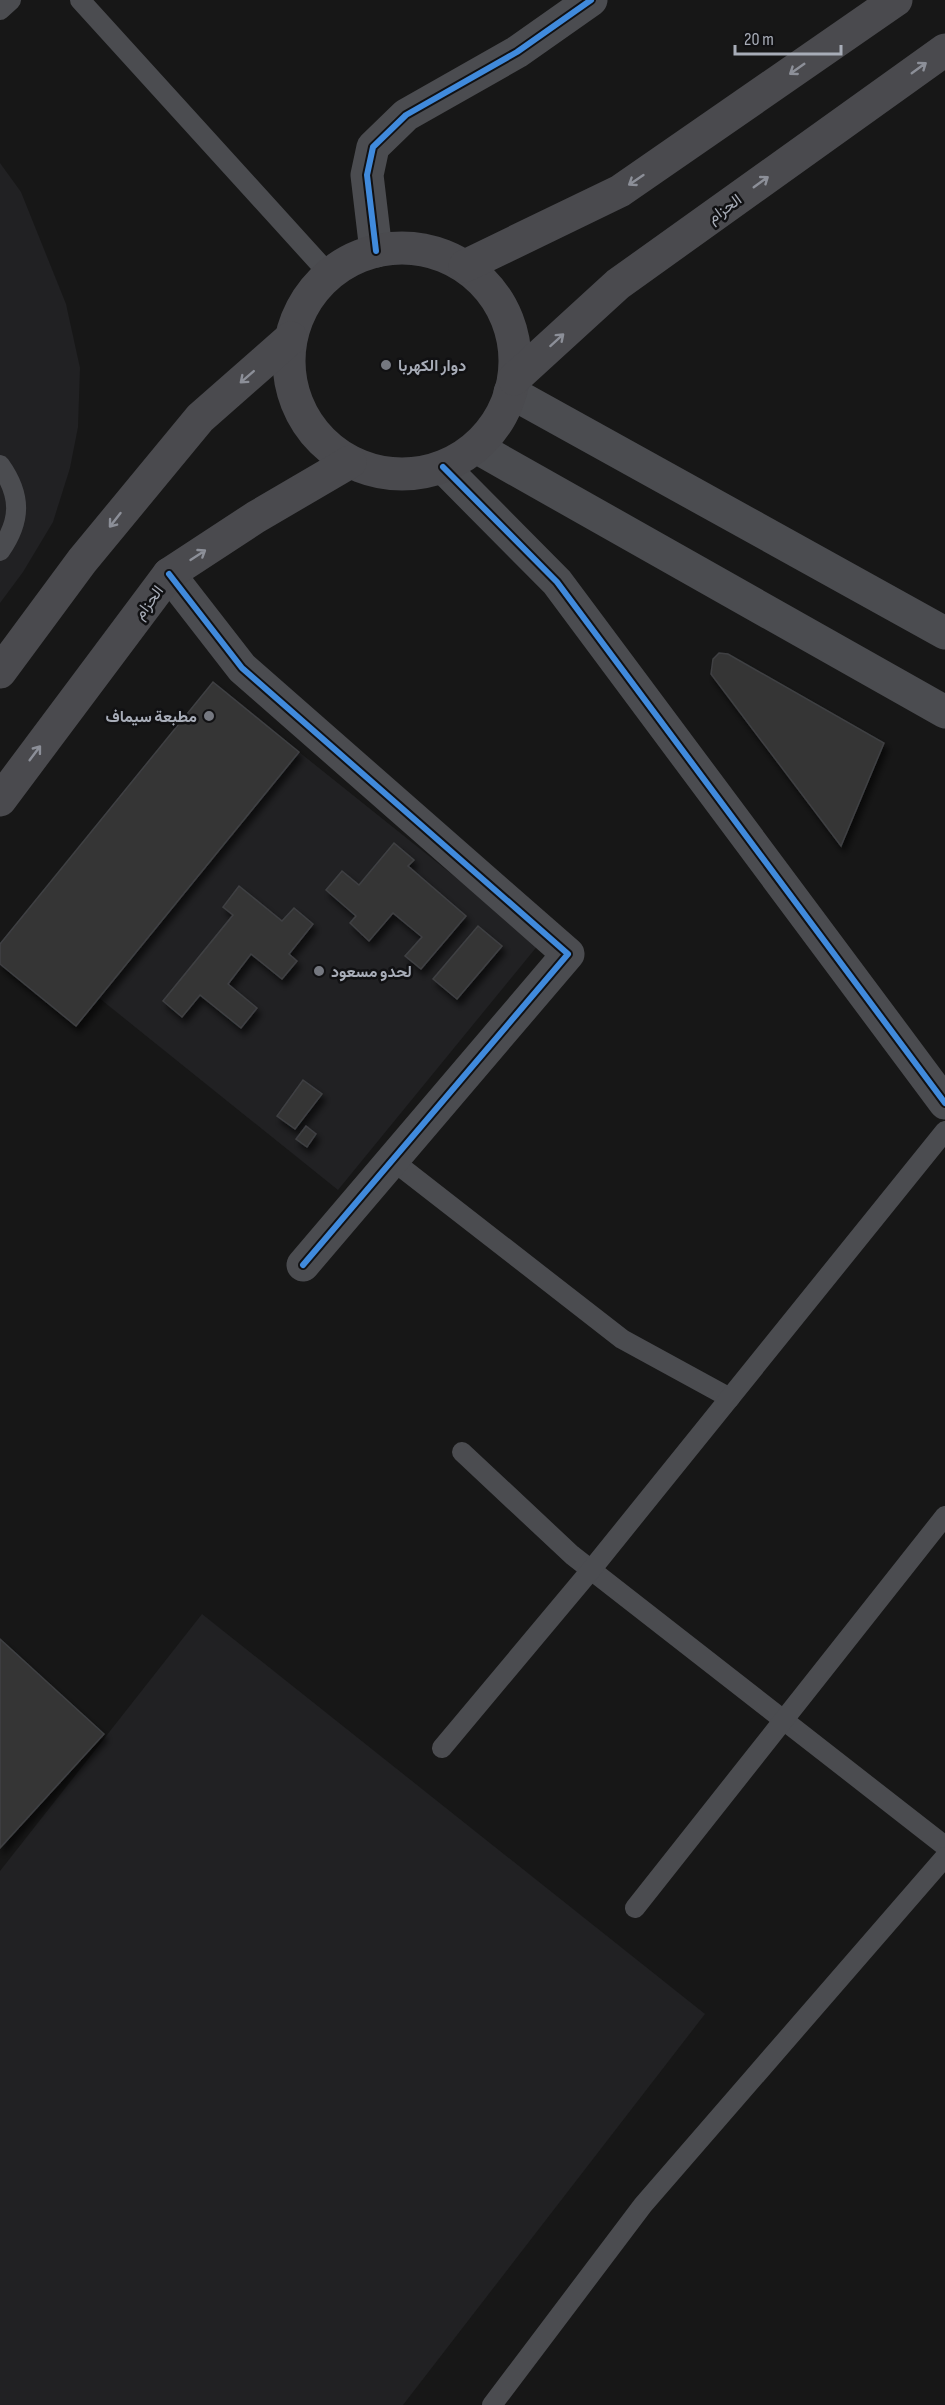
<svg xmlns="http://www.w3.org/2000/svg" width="945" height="2405" font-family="'Sofia Sans Condensed',Vazirmatn,sans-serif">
  <defs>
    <filter id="shadow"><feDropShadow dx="3.5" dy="6" stdDeviation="3" flood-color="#0009"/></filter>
  </defs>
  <rect width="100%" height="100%" fill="#171717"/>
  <g fill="#212123">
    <polygon points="0,163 21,192 66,304 80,368 78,427 70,468 53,522 23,572 0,603"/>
    <polygon points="299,752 539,944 338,1190 99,998"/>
    <polygon points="202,1614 705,2014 403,2405 0,2405 0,1871"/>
  </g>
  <g fill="#353536" stroke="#3f4043" stroke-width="1.5" filter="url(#shadow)">
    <polygon points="719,653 728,654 884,743 841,846 711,674 713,659"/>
    <polygon points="213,682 299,752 76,1026 0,964 0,944"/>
    <polygon points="394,843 414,860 408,866 466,916 421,969 405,956 422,937 393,913 369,941 350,923 356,916 326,890 342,871 359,885"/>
    <polygon points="239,886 282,921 294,908 313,924 289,954 297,961 282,979 251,954 228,984 257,1008 241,1028 200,995 182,1017 163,1001 233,915 223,907"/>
    <polygon points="478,926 502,946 457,999 433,979"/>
    <polygon points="303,1080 322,1094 295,1129 277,1116"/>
    <polygon points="306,1126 316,1134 307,1147 296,1139"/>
    <polygon points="0,1639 104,1734 0,1848"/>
  </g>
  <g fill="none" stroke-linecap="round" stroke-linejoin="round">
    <g stroke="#4b4c50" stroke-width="20">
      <polyline points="80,0 329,274"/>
      <polyline points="0,10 11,0"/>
      <path d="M0,465c22,31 21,56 0,86"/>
      <polyline points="392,1160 622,1339 730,1398"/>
      <polyline points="462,1452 572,1555 945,1846"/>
      <polyline points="442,1748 591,1570 945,1131"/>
      <polyline points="635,1908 945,1516"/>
      <polyline points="492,2405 643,2205 945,1857"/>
    </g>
    <g stroke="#4b4c50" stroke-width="33">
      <polyline points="376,251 367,175 373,147 406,115 517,52 591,0"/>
      <polyline points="510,392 945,633"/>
      <polyline points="476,447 945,712"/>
      <polyline points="443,467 557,582 945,1103"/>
      <polyline points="169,574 242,668 568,954 303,1265"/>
    </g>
    <g stroke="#4a4a4e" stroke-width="33">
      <circle cx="402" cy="361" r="113"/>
      <polyline points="465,266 620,191 896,0"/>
      <polyline points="514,379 618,284 945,50"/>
      <polyline points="0,672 82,561 200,418 291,338"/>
      <polyline points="0,800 169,574 256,517 350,462"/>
    </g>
    <g stroke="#111113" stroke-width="10">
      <g id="cycleway">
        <polyline points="376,251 367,175 373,147 406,115 517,52 591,0"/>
        <polyline points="443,467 557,582 945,1103"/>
        <polyline points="169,574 242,668 568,954 303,1265"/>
      </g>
    </g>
    <use href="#cycleway" stroke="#408adc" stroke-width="6"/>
  </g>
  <defs><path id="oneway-shaft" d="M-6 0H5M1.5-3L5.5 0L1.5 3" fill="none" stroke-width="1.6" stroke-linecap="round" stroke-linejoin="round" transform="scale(1.5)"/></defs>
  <g stroke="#8c8f98">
    <use href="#oneway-shaft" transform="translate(919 68) rotate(-36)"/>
    <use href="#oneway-shaft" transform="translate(797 69) rotate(145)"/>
    <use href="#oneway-shaft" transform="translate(636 180) rotate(146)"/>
    <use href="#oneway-shaft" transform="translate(761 182) rotate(-36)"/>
    <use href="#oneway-shaft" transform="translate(557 340) rotate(-42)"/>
    <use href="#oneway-shaft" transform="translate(247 377) rotate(139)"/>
    <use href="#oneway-shaft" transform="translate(115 520) rotate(128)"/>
    <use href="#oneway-shaft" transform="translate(198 555) rotate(-33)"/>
    <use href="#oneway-shaft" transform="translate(35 753) rotate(-53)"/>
  </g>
  <g fill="#757880" stroke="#111113" stroke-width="2">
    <circle cx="386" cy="365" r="6"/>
    <circle cx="209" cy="716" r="6"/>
    <circle cx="319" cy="971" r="6"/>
  </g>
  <g text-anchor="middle" stroke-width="5" stroke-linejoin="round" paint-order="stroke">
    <g font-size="16" fill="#a8adb8" stroke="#111113">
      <text transform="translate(724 208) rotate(-36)" y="6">الحزام</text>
      <text transform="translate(148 602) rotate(-53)" y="6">الحزام</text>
    </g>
    <g font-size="16" font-weight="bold" fill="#a8adb8" stroke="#111113" text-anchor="start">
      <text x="398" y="371">دوار الكهربا</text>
      <text x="197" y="722" text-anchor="end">مطبعة سيماف</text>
      <text x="331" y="977">لحدو مسعود</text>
    </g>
  </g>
  <path d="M735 45v9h106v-9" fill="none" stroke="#a8adb8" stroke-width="3"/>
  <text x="744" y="45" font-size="18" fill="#a8adb8" stroke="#111113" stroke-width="4.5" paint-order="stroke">20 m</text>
</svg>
